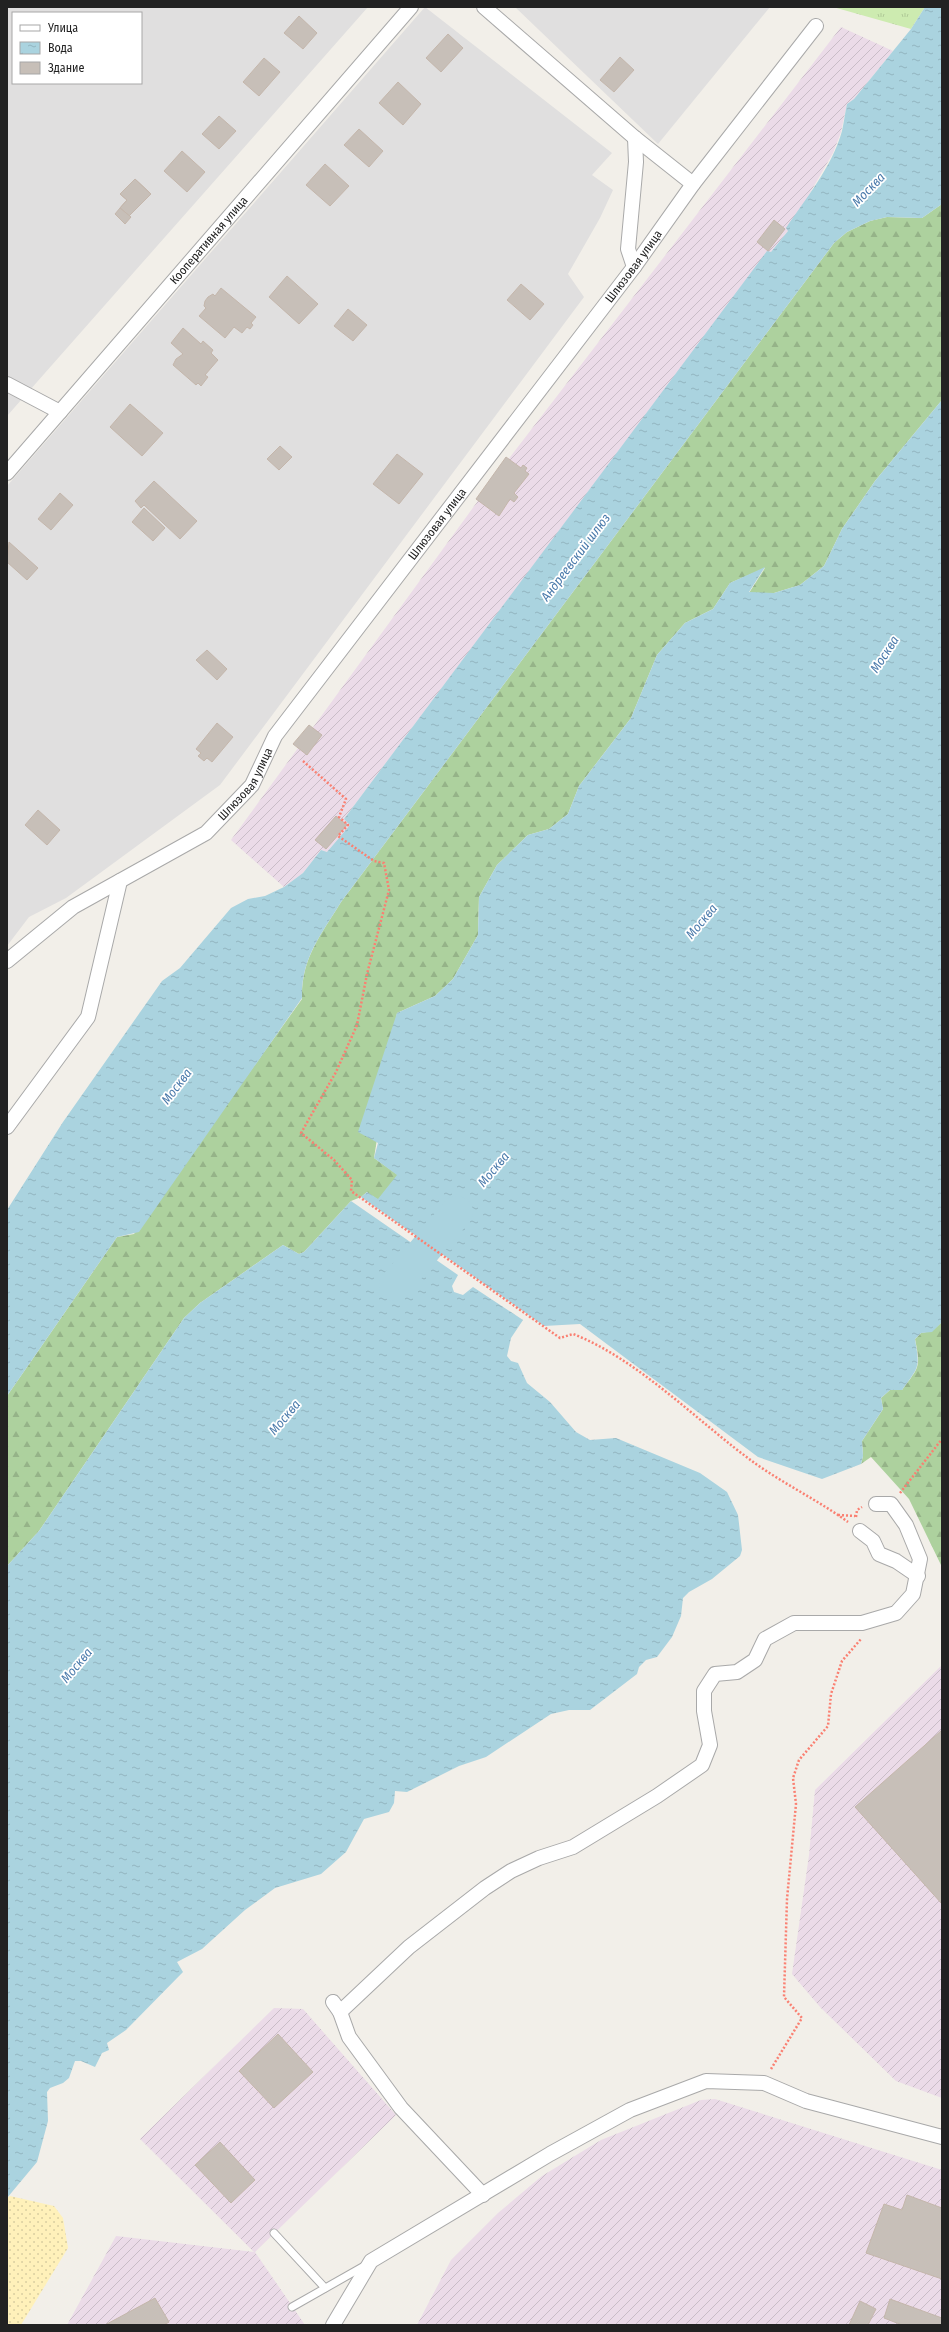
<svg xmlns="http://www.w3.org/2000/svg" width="949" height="2332" font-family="'Fira Sans Condensed',sans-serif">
  <defs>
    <pattern id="industrial-furrows" width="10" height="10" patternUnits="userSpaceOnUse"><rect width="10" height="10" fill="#ebdbe8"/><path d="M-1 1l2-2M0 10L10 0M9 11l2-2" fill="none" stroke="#c9bcc7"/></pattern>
    <pattern id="grass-tufts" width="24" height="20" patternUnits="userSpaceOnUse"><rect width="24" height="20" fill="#cdebb0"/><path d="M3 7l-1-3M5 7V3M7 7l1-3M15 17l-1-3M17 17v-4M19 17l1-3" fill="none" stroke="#b0c997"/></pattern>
    <pattern id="forest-firs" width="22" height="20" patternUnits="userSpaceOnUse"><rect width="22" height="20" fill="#add19e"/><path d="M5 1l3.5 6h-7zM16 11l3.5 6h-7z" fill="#95b388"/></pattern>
    <pattern id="sand-dots" width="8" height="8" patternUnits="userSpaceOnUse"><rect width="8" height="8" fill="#fff1ba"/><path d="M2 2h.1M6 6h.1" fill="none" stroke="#dacea0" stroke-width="1.8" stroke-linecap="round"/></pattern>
    <pattern id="water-ripples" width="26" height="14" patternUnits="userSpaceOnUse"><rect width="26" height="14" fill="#aad3df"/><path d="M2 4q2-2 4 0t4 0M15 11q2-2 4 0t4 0" fill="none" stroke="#92b5bf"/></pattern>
  </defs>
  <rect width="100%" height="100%" fill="#f2efe9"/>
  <g fill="#e0dfdf" fill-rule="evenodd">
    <path d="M7,7h361l-361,409zM13,13h128v70h-128z"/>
    <polygon points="425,7 612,153 592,175 613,190 600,218 568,274 584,297 220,785 66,898 29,917 7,946 7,486"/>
    <polygon points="515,7 770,7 658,144"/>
  </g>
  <g fill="url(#industrial-furrows)">
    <polygon points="841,27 893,51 854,99 847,104 841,132 833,153 788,231 771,252 767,252 344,819 350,825 327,852 321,850 303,873 284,887 231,840 507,461"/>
    <polygon points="942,1665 942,2098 896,2081 820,2007 792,1974 809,1855 815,1790"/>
    <polygon points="274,2008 303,2009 396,2115 255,2252 305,2325 67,2325 116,2236 254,2252 140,2139"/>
    <polygon points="715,2099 942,2170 942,2325 417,2325 451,2260 498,2213 542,2176 601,2140 701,2100"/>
  </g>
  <polygon fill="url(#grass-tufts)" points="833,7 925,7 911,29"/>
  <g fill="url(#forest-firs)">
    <path d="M942,204v196l-67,81 -33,48 -18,37 -24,19 -26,8h-25l16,-25 -35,15 -17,26 -28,14 -28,32 -26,63 -52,68 -11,28 -19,15 -21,6 -31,30 -18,32 -1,38 -25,44 -18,17 -38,17 -23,145 24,17 -20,25 -11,-8 -6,5 -10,4 -47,51 -5,2 -16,-9 -83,58 -16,15 -145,213 -32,35v-170l110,-159 17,-3 168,-235c-1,-41 19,-64 39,-97l493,-659 13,-11 23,-11 17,-4 35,1z"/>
    <path d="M942,1322v243h-1l-32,-66 -38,-42 -10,7 2,-8 -1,-15 21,-32 -2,-11 9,-8h12c17,-23 19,-22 13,-51l6,-6 11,-2z"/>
  </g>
  <polygon fill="url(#sand-dots)" points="10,2196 54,2206 63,2218 68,2248 21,2325 7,2325 7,2198"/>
  <g fill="url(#water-ripples)">
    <path d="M925,7h17v197l-20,14 -35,-1 -17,4 -23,11 -13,11 -493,659c-20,33 -40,56 -39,96l-163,234 -22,5 -110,159v-186l56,-88 99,-141 18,-13 51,-60 17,-9 17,-3 19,-9 19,-14 18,-23 6,2 23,-27 -6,-6 423,-568 4,1 17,-21 -2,-3c20,-30 46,-61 56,-97 2,-9 3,-18 5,-27l7,-5 57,-70z"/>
    <path d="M942,400v922l-10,10 -11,1 -6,6c5,30 4,27 -13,51h-12l-9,8 2,11 -21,32 1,15 -2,8 -39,15 -64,-22 -178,-133 -36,2 -183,-129 6,-5 11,7 19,-24 -23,-17 4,-15 -20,-11 39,-119 38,-17 18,-17 25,-44 1,-38 18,-32 31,-30 21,-6 19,-15 11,-28 52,-68 26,-63 28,-32 28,-14 17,-26 35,-16 -16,25 25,1 26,-8 24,-19 18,-37 33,-48z"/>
    <polygon points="351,1201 458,1275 452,1286 454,1292 463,1295 473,1287 523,1320 511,1338 507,1356 511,1361 518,1363 527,1383 550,1402 576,1432 590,1440 616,1438 700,1473 727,1492 738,1515 742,1550 740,1556 712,1579 689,1592 683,1598 681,1616 672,1637 657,1657 646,1660 639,1667 637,1674 590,1710 569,1710 551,1714 486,1757 459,1766 407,1792 395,1791 394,1803 389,1812 364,1819 346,1852 321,1874 275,1888 245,1910 202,1949 177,1962 183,1972 126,2030 107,2043 109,2050 102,2053 95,2067 81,2061 75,2061 69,2078 63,2083 50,2088 47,2092 48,2121 37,2162 7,2198 7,1566 39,1531 184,1318 200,1303 283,1245 299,1254 304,1252"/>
  </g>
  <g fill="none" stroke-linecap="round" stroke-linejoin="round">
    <polyline stroke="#aad3df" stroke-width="32" points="395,1285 457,1212"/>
  </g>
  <g fill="#c7bfb8" stroke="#c4b6ab">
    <polygon points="299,16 317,33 303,49 284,33"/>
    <polygon points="448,34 463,48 441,72 426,58"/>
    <polygon points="620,57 634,70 614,92 600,80"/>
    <polygon points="264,58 280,72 259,96 243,82"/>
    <polygon points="398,82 421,104 403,125 379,103"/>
    <polygon points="219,116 236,131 219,149 202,134"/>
    <polygon points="359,129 383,151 369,167 344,145"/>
    <polygon points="182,151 205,172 187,192 164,171"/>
    <polygon points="325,164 349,186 330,206 306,185"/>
    <polygon points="135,179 151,194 129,216 120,208 127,200 120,194"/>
    <polygon points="135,179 151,194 129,216 120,208 127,200 120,194"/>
    <polygon points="120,208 131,217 125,224 115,214"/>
    <polygon points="774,220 785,229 768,251 757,242"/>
    <polygon points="287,276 318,304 299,324 269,297"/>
    <polygon points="521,284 544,304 530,320 507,300"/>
    <polygon points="221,288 256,317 251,323 253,325 250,329 247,327 242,333 234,327 225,338 199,316 206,308 204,306 205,301 208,297 213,294 215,296"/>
    <polygon points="348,309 367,325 353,341 334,326"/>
    <polygon points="183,328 201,344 203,341 213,350 211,353 218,360 205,375 208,377 201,386 198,383 196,385 173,365 176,359 183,354 171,343"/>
    <polygon points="130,404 163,433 142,456 110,427"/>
    <polygon points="280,446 292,457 279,470 267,459"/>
    <polygon points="397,454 423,474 399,504 373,484"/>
    <polygon points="506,457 521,468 523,465 527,468 525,471 529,474 514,493 518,497 514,502 510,499 499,516 476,499"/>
    <polygon points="154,481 197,521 180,539 144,505 141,508 135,501"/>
    <polygon points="60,493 73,505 51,530 38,519"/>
    <polygon points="144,508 165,528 153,541 132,522"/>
    <polygon points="9,542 38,568 27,580 7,562"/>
    <polygon points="207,650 227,669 217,680 196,660"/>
    <polygon points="217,723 233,737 212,762 207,758 204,761 198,756 201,753 196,749"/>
    <polygon points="309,725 322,735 307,755 293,744"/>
    <polygon points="38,810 60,830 47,845 25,825"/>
    <polygon points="336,816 347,825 326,849 315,840"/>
    <polygon points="942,1730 942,1904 855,1807"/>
    <polygon points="278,2034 313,2072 274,2108 239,2071"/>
    <polygon points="220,2142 255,2180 231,2203 195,2165"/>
    <polygon points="907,2195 942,2208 942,2279 866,2253 884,2204 902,2210"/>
    <polygon points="155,2298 169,2322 164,2325 105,2325"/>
    <polygon points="890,2299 942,2318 942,2325 902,2325 884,2318"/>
    <polygon points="860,2301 876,2309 868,2325 849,2325"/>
  </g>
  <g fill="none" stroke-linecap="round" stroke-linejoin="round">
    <g stroke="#a9a9a9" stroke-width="9">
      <g id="lane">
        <polyline points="274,2233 325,2288"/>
        <polyline points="292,2307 366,2265"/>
      </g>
    </g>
    <g stroke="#a9a9a9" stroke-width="16">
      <g id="street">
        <polyline points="484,7 635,138 693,184"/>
        <polyline points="634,267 628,249 636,162 635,138"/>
        <polyline points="7,384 60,412"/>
        <path id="s1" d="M7,473l404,-466"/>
        <path id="s2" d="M7,961l66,-54 133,-74 46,-48 23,-49 359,-469 59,-83 123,-158"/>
        <polyline points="7,1127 88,1017 120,881"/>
        <polyline points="860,1531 873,1541 879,1554 896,1561 918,1576"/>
        <polyline points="333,2002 340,2012 349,2037 401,2108 483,2195"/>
        <polyline points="340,2012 409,1947 485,1888 511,1871 539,1858 573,1847 657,1796 702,1765 710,1745 704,1711 704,1691 715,1674 737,1672 755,1660 765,1639 794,1623 862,1623 896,1613 913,1594 920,1559 906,1525 891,1504 876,1504"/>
        <polyline points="333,2325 371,2261 550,2154 630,2110 706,2081 764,2083 806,2101 942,2137"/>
      </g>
    </g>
    <g stroke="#fa8072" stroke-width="2.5" stroke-dasharray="2 2" stroke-linecap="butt">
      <path d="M303,761l43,38 -7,18 9,8 -10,11 36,25 10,2 5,27 -22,84 -10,51 -21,47 -35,61 33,27 18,20 -1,11 209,147 13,-4c65,25 126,89 183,130 30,21 63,37 92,58"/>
      <polyline points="900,1493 942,1439"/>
      <polyline points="838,1515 855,1516"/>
      <polyline points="856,1517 857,1510 862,1507"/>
      <polyline points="771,2069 802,2018 784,1997 787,1899 796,1804 793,1778 799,1760 828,1726 831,1694 842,1661 861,1639"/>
    </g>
    <use href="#lane" stroke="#fff" stroke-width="7"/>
    <use href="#street" stroke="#fff" stroke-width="14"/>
  </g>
  <g text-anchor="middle" stroke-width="3.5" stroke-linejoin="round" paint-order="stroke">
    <g font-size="12" fill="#222" stroke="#fff">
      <text dy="4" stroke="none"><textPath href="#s1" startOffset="308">Кооперативная улица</textPath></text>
      <text dy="4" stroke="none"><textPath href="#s2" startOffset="949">Шлюзовая улица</textPath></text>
      <text dy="4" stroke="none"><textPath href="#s2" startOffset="625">Шлюзовая улица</textPath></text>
      <text dy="4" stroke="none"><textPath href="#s2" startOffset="301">Шлюзовая улица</textPath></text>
    </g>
    <g font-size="13" font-style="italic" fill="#4a7aab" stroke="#fff">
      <text transform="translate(868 189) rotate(-46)" y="5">Москва</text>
      <text transform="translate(575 557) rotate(-53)" y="5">Андреевский шлюз</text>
      <text transform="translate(884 654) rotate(-57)" y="5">Москва</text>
      <text transform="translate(701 921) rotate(-50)" y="5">Москва</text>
      <text transform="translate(176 1086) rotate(-53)" y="5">Москва</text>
      <text transform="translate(493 1169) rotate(-50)" y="5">Москва</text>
      <text transform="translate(284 1417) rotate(-50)" y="5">Москва</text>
      <text transform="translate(76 1665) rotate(-50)" y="5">Москва</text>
    </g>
  </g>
  <rect width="949" height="2332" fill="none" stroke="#222222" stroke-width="16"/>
  <rect x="12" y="12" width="130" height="72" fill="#ffffff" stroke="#a7a7a7"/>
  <rect x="20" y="25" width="20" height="6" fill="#ffffff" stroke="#a7a7a7"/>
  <text x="48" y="32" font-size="12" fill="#222222">Улица</text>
  <rect x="20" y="42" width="20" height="12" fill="url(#water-ripples)" stroke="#a7a7a7"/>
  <text x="48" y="52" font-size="12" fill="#222222">Вода</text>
  <rect x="20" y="62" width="20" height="12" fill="#c7bfb8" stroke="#a7a7a7"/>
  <text x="48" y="72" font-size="12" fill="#222222">Здание</text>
</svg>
